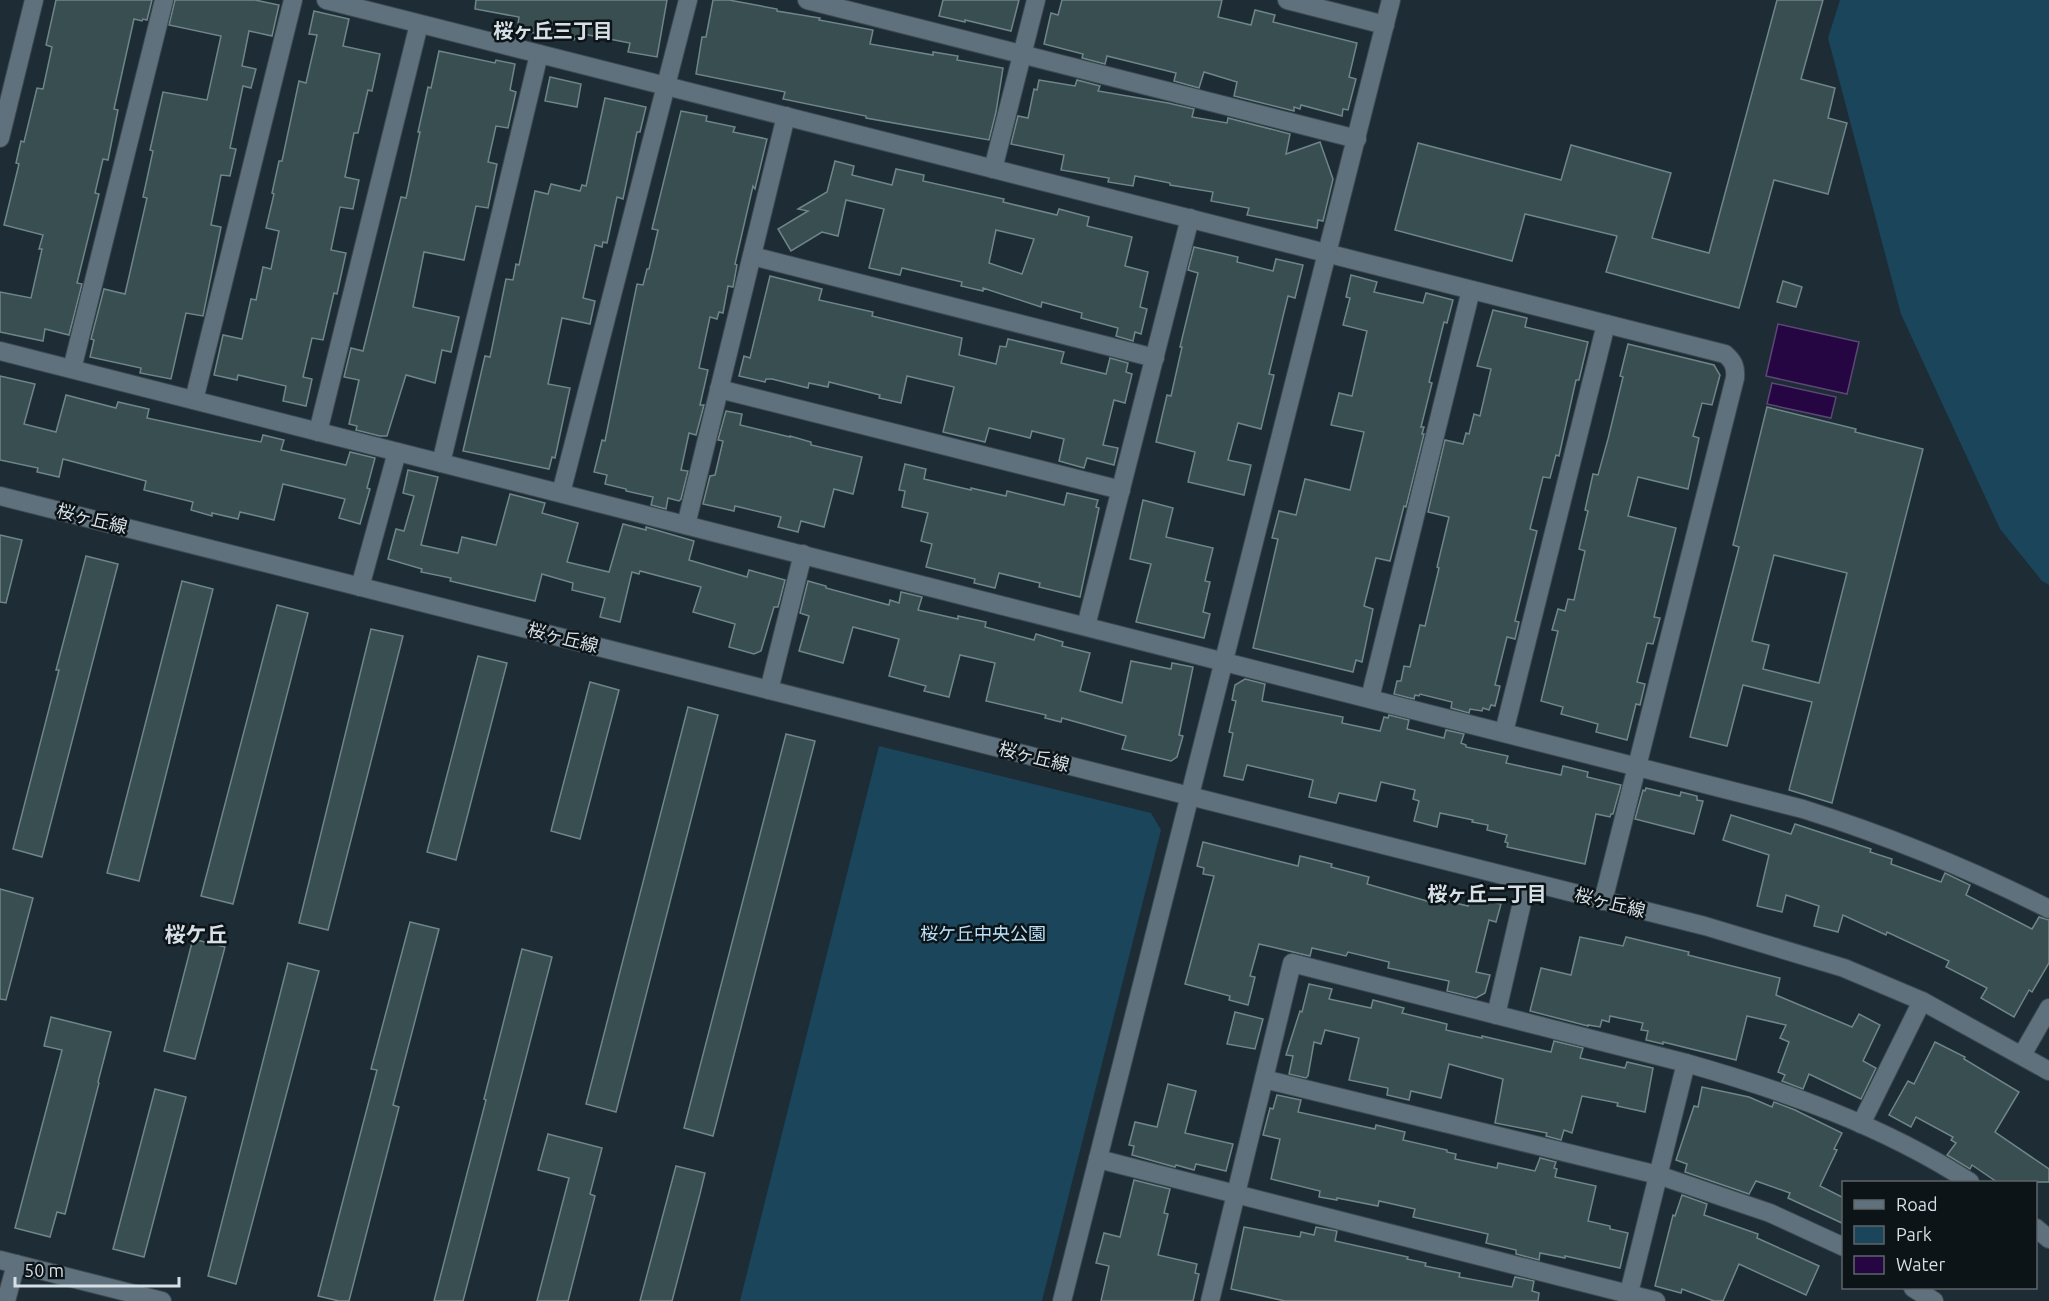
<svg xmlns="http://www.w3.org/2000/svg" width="2049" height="1301" font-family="Ubuntu,'Noto Sans JP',sans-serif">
  <rect width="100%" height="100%" fill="#1d2c35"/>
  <g fill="#1b455b">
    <polygon points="1840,0 2049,0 2049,585 2042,581 2000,529 1901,314 1828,38"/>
    <polygon points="879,746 1151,813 1161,830 1042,1301 740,1301"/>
  </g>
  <g fill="#250643" stroke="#5a4774" stroke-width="1.5">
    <polygon points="1778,324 1859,342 1847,394 1766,376"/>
    <polygon points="1772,383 1836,397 1831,418 1767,404"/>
  </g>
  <g fill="#394e50" stroke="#6f8688" stroke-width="1.5" fill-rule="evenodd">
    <polygon points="56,0 152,0 147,20 143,19 142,21 134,19 114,109 118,110 108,160 103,159 95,193 99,194 77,283 82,284 69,335 45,329 43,341 0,332 0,292 31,298 42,249 39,249 43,235 4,225 19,164 16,163 21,141 24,142 37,88 43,89 52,47 46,45"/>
    <polygon points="175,0 255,0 279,5 272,36 249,31 242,66 256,69 251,88 243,86 230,148 236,149 230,176 221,175 211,225 221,227 203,316 186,313 171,379 140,373 141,368 90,357 94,340 91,339 104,289 125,294 147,198 143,197 153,151 150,150 163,92 207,100 221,36 169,25"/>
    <polygon points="476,0 667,0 657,57 628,52 630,43 583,34 582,39 575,38 574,40 517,30 519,17 475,9"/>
    <polygon points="713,0 729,0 777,9 777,11 820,18 819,20 873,30 870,44 933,55 933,52 958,56 957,60 1003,68 996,112 989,140 866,118 866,116 783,99 785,92 696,74 702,37 706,37"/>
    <polygon points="943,0 1019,0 1011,31 965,20 965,22 939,16"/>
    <polygon points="1062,0 1222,0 1218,17 1251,25 1255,10 1275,15 1273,22 1357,43 1349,77 1356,79 1348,110 1343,109 1342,116 1301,105 1300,109 1294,107 1294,111 1234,96 1237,82 1204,72 1199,88 1174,81 1176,73 1107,56 1105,64 1082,58 1083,54 1044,44 1051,13 1058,15"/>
    <polygon points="1777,0 1823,0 1801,79 1835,88 1828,118 1847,123 1828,194 1774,180 1739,308 1606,272 1617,236 1525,214 1512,261 1395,230 1418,143 1561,180 1571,145 1671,173 1652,238 1709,253"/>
    <polygon points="314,11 349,19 343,46 380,54 372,91 368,90 358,133 354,133 345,177 359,180 353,209 340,207 331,250 346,253 337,294 334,293 323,340 312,338 303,377 312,379 306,406 283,401 286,386 238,375 237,380 214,375 223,335 242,339 251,299 256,300 263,267 271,269 279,231 266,228 274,194 272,193 279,161 282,161 299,81 306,83 317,35 309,34"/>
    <polygon points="439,51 495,63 496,60 515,64 510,90 516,92 508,128 496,126 488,162 497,164 488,208 476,206 464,260 424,252 413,307 459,317 451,352 442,350 435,383 406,375 387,436 380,436 356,430 357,426 349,424 359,380 344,377 351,348 363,351 401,197 406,198 420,132 418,132 428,87 431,88"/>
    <polygon points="550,77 581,84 577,107 545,101"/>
    <polygon points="1039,80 1075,86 1077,80 1100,86 1098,91 1168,103 1194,109 1192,117 1227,123 1228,118 1290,134 1286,154 1320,142 1333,179 1323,221 1318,220 1317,228 1247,215 1249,208 1211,201 1213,192 1170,185 1170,183 1135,176 1133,186 1108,182 1109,178 1061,170 1064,155 1011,144 1018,116 1028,118 1034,89 1037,90"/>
    <polygon points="605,98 646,107 640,132 637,132 623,199 617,197 607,243 603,242 602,247 595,245 583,298 595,301 590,324 562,318 548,384 570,388 555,458 552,457 549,469 463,451 485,356 490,357 492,348 506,279 513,280 516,264 519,265 535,191 548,194 551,184 580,191 582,185 586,186"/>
    <polygon points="681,111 707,116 706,121 735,127 733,132 767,139 755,189 753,186 735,264 737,265 733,287 728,286 723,313 719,312 717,319 710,317 699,368 708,370 700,405 704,405 696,435 689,433 681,470 688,471 681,499 679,501 668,498 666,509 651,505 653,497 626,491 626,489 605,484 607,475 594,472 602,440 605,441 637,284 643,285 647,269 649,269 658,230 652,229"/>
    <path d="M835,161l19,5 -2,9 40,10 4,-16 28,6 -1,6 81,18 -1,3 54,13 2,-6 30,8 -2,9 45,11 -7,29 23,6 -8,35 7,2 -6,25 -6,-2 -2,9 -17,-5 2,-8 -37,-10 1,-5 -40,-11 -1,5 -58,-19v3l-22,-5 1,-4 -60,-14 -2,7 -31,-7 15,-59 -38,-9 -8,36 -16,-4 -31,19 -13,-22 30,-18 -10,-2 29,-17zM996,230l38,9 -12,35 -33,-11z"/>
    <polygon points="1194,247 1238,257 1237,262 1273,271 1276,259 1303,265 1295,298 1288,296 1269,374 1274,375 1261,429 1238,423 1228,460 1251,465 1244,495 1188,482 1195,452 1156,442 1167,395 1171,396 1182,347 1180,347 1198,273 1188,270"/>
    <polygon points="1351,275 1377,282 1374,292 1423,303 1426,293 1453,300 1447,323 1444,322 1429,382 1432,383 1421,427 1424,427 1422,434 1424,434 1406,507 1404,506 1390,561 1376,558 1364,606 1373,609 1362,662 1356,660 1353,672 1253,648 1278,539 1272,538 1279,511 1296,515 1305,479 1350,490 1364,432 1331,425 1339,393 1352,396 1367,331 1343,325 1350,298 1346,297"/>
    <polygon points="770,276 822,289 819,300 873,312 872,316 962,338 959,355 996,364 1000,346 1006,347 1008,339 1064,352 1061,363 1106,374 1110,358 1128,363 1126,372 1132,374 1125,403 1114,400 1103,445 1118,448 1114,465 1087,458 1084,468 1059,461 1064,439 1032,431 1030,438 989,428 985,442 943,432 954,387 907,376 901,403 879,398 880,395 829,382 828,387 809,383 808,388 772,379 766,379 765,382 739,376 744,356 750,358"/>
    <polygon points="1783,281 1802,287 1796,307 1777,302"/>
    <polygon points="1493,310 1527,318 1525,327 1588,342 1579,380 1576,380 1559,456 1556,455 1550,478 1543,477 1530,529 1537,531 1515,621 1519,622 1515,639 1507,637 1495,685 1500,686 1495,706 1491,705 1489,710 1483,708 1482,711 1470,709 1469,713 1451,708 1452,702 1420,694 1419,696 1415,695 1414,699 1394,694 1397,681 1401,681 1404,666 1410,667 1420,625 1425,626 1439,568 1437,567 1449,517 1428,512 1445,440 1463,444 1466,433 1469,434 1474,414 1480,416 1491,369 1477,366"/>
    <polygon points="1628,344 1714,365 1720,375 1712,405 1702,403 1693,436 1699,438 1688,489 1638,477 1628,516 1676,528 1654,617 1660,618 1653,644 1647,643 1637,682 1645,684 1640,705 1636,704 1627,740 1596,732 1598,724 1561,714 1563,707 1541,701 1558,631 1552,630 1558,609 1565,611 1568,599 1574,600 1585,551 1579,549 1588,511 1585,510 1593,474 1598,475 1608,439 1623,377 1620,376"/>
    <polygon points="0,376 35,384 24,424 56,432 66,395 116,408 118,402 149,409 147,418 226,435 261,442 263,435 284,440 281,450 346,465 350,452 375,458 367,488 370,489 360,524 339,518 345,499 283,484 274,520 240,512 238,519 212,513 212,516 191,510 193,502 144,490 146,481 63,459 59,477 37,472 38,468 0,460"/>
    <path d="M1767,407l89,22 -1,3 68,17 -91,354 -43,-13 23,-88 -69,-17 -16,61 -37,-9 49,-190 -6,-2zM1774,555l73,18 -28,110 -56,-14 6,-24 -17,-4z"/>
    <polygon points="726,411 742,414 740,425 790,437 790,436 811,442 811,445 862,457 853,494 834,489 824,527 801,521 798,532 778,527 781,517 735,506 734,511 703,504 710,476 715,475 723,441 718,440"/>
    <polygon points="905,464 926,469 924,479 971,490 971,488 1006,496 1007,491 1064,505 1067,493 1098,500 1096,507 1099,508 1080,597 1039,587 1040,583 999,573 995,588 974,583 975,579 926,567 932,544 921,541 928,513 902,507 905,491 899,490"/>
    <polygon points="408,470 438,477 421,545 458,553 462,537 496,545 510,494 545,503 542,513 578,523 567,562 609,572 623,524 646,530 646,527 694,541 689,560 747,577 749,570 785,580 778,607 774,607 761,651 754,654 729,647 735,624 693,612 701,587 640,571 639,574 632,572 620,622 600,617 605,598 572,590 573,583 542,574 535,601 450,581 451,578 421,572 422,569 388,559 396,529 404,531 414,496 403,493"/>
    <polygon points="1143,500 1173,508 1166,537 1213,548 1205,581 1210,582 1203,612 1210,614 1204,638 1136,622 1151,564 1130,559"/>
    <polygon points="0,535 22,540 6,603 0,602"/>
    <polygon points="86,556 118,564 42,857 13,849 59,670 56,670"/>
    <polygon points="182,581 213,589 139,881 107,873"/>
    <polygon points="808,581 826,586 826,588 889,605 890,600 899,603 901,592 922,597 918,610 958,619 958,616 986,622 985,627 1034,640 1036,634 1063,642 1062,646 1090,653 1080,691 1122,703 1131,661 1171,669 1172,663 1193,667 1179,735 1183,736 1177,757 1171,761 1122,749 1126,736 1062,718 1061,722 1045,718 1046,715 986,701 995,663 960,655 949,697 924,691 926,686 889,676 899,639 853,627 843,663 799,651 809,616 800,613"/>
    <polygon points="277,605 308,613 233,904 201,896"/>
    <polygon points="371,629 403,636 328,930 299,923"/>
    <polygon points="478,656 507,663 456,860 427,852"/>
    <polygon points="1245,679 1265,684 1262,701 1343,717 1342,723 1380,731 1384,717 1388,718 1389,715 1409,720 1407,729 1444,738 1446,730 1464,734 1461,743 1466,745 1466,747 1508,756 1506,763 1561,775 1563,766 1588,772 1587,777 1621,785 1613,814 1611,814 1610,817 1596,814 1585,864 1507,847 1508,843 1505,842 1507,835 1487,830 1488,825 1472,822 1473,820 1440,813 1437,827 1414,821 1419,801 1413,799 1415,790 1381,782 1376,801 1339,793 1336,803 1309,797 1313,780 1247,765 1243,780 1224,776 1233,733 1229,732 1236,701 1232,700 1235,685"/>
    <polygon points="590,682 619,690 580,839 551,831"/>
    <polygon points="688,707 718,715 616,1112 586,1104"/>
    <polygon points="786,734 815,741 713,1136 684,1128"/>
    <polygon points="1646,788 1680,796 1681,792 1697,796 1697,800 1703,801 1694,834 1635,819 1643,790 1645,791"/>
    <polygon points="1731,815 1791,834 1795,824 1871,849 1870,852 1892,859 1891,864 1941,882 1945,873 1970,885 1966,895 2032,929 2039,917 2049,920 2049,963 2032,992 2029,990 2014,1017 1981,998 1987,988 1946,967 1949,961 1887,932 1886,935 1843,915 1838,932 1814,926 1819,906 1786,895 1782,912 1757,906 1769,855 1723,840"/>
    <polygon points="1203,842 1298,866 1300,856 1332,864 1331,867 1369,877 1367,884 1434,903 1435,898 1468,906 1471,897 1501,904 1496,922 1489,920 1476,972 1490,975 1485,993 1476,998 1447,991 1449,981 1388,968 1389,962 1348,952 1346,956 1312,948 1310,956 1259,944 1250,976 1255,977 1248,1005 1229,1000 1230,996 1185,984 1214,876 1203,874 1204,868 1197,866"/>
    <polygon points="0,889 33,898 6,1000 0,999"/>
    <polygon points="410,922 439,929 393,1105 399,1107 349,1301 339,1301 318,1296 377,1070 371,1069"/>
    <polygon points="1580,937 1623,946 1626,937 1689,952 1688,955 1780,978 1776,995 1852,1027 1859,1014 1880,1025 1863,1061 1876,1068 1861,1099 1809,1074 1803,1089 1782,1081 1785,1075 1778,1072 1789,1042 1780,1038 1786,1025 1747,1016 1736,1060 1663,1042 1663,1044 1646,1040 1648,1031 1641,1030 1643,1023 1610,1016 1609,1022 1602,1020 1600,1027 1588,1025 1588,1026 1530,1011 1541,968 1571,975"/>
    <polygon points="193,939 225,947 195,1059 164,1051"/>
    <polygon points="522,949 552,957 463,1301 434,1301 486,1100 484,1099"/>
    <polygon points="288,963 319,971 236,1284 208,1276"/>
    <polygon points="1309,984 1332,989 1329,999 1371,1008 1373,1000 1404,1008 1402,1013 1447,1024 1446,1030 1482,1038 1482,1036 1551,1052 1554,1041 1583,1048 1580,1058 1625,1068 1627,1062 1653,1068 1645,1112 1617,1106 1618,1103 1582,1096 1572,1133 1564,1130 1561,1140 1546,1136 1547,1133 1495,1123 1503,1079 1449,1064 1441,1098 1411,1091 1409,1100 1387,1095 1388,1088 1349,1080 1359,1038 1325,1030 1321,1044 1314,1042 1308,1076 1306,1078 1289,1074 1293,1056 1286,1055 1300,1011 1302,1012"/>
    <polygon points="1235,1012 1263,1019 1255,1049 1227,1044"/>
    <polygon points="51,1017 111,1032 98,1082 99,1083 65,1214 57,1212 50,1237 15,1228 62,1050 44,1046"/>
    <polygon points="1935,1042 1965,1057 1964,1059 2019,1092 1995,1132 2049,1169 2049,1182 1997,1182 1972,1165 1970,1169 1947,1155 1956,1143 1951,1140 1953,1137 1916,1117 1911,1127 1889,1115 1908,1081 1914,1084"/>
    <polygon points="1168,1084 1196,1091 1185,1133 1233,1144 1226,1171 1196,1164 1194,1170 1176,1165 1175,1167 1132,1155 1134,1146 1129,1145 1135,1122 1157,1127"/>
    <polygon points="1702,1087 1749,1097 1772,1107 1774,1102 1795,1110 1842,1133 1834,1149 1837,1150 1820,1186 1844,1198 1844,1224 1788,1198 1790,1193 1756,1181 1749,1194 1685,1172 1687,1164 1676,1160 1694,1106 1698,1107"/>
    <polygon points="155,1089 186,1097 144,1257 113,1249"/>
    <polygon points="1277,1095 1301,1100 1298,1112 1375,1129 1376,1125 1405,1132 1403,1140 1447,1150 1447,1152 1456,1154 1455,1159 1497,1168 1498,1163 1535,1171 1540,1158 1556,1162 1554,1168 1557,1169 1555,1177 1596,1186 1588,1221 1610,1226 1610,1229 1628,1233 1620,1268 1565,1256 1565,1258 1540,1253 1539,1260 1516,1254 1516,1250 1486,1243 1488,1234 1413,1217 1415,1209 1379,1201 1378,1206 1337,1198 1337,1200 1319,1197 1320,1191 1271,1179 1280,1139 1263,1135 1270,1108 1273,1109"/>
    <polygon points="548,1134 602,1148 590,1194 595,1196 568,1301 537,1301 569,1178 538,1170"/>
    <polygon points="676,1166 705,1173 700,1194 672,1301 640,1301"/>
    <polygon points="1134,1180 1170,1189 1164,1213 1168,1214 1158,1255 1197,1264 1195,1273 1199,1274 1193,1301 1101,1301 1109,1266 1096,1263 1104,1233 1120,1237"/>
    <polygon points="1682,1195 1707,1204 1704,1215 1758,1234 1757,1238 1819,1266 1806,1295 1739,1264 1723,1301 1714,1301 1682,1289 1681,1293 1655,1286 1673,1215 1675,1216"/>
    <polygon points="1244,1227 1300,1237 1301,1232 1314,1235 1316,1227 1337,1231 1335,1241 1408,1257 1407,1259 1426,1263 1425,1266 1460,1273 1459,1277 1512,1287 1515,1277 1534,1281 1532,1291 1539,1293 1538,1301 1285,1301 1231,1289"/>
  </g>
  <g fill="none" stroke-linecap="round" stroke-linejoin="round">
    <g stroke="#3c4951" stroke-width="20">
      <g id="minor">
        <path d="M326,0l1399,354c8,7 11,12 10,24l-132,523"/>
        <polyline points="807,0 1357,139"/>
        <polyline points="1287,0 1385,25"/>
        <polyline points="0,138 34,0"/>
        <polyline points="993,169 1036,0"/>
        <polyline points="752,256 1155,358"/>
        <path d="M0,351l1803,458c85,27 167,60 246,100"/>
        <polyline points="72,369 164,0"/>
        <polyline points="719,389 1121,490"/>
        <polyline points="194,400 293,0"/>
        <polyline points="318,432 419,24"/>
        <polyline points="441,463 539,54"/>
        <polyline points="561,493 688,0"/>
        <polyline points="0,496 1705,926 1844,968 1922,1001 2049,1071"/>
        <polyline points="686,525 786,116"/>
        <polyline points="360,587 397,452"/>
        <polyline points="1086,626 1190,218"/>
        <polyline points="769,690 803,554"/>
        <polyline points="1370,698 1471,290"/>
        <polyline points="1504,732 1606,324"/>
        <polyline points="1496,1015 1527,881"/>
        <polyline points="2022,1055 2049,1008"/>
        <polyline points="1264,1079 1658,1175 1770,1213 1844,1247"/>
        <polyline points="1861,1124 1922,1001"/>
        <polyline points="1098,1159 1656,1301"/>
        <polyline points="2036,1228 2049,1239"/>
        <polyline points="0,1260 162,1301"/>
        <polyline points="1913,1288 1934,1301"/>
        <polyline points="6,1301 16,1264"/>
        <polyline points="1062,1301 1391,0"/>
        <path d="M1210,1301l82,-338 394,100c99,28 198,63 284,119"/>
        <polyline points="1627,1301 1686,1063"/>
      </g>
    </g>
    <use href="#minor" stroke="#5f717c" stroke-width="18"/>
  </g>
  <g text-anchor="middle" stroke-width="5" stroke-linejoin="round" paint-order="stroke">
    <g font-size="18" fill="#d5dfe5" stroke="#0d1418">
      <text transform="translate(92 519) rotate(14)" y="6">桜ヶ丘線</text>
      <text transform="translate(563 638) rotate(14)" y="6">桜ヶ丘線</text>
      <text transform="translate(1034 757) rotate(14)" y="6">桜ヶ丘線</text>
      <text transform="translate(1610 903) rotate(14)" y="6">桜ヶ丘線</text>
    </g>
    <g font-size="18" fill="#b8e0f8" stroke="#0d1418">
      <text x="983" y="940">桜ケ丘中央公園</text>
    </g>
    <g font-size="20" font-weight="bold" fill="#d5dfe5" stroke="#0d1418">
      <text x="553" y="38">桜ヶ丘三丁目</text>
      <text x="1487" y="901">桜ヶ丘二丁目</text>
    </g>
    <g font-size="21" font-weight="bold" fill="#d5dfe5" stroke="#0d1418">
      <text x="196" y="942">桜ケ丘</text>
    </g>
  </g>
  <rect x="1842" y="1181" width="195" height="108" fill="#0d1418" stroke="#5d656a" stroke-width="1.5"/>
  <rect x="1854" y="1200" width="30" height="9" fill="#5f717c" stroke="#5d656a" stroke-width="1.5"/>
  <text x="1896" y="1211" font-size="18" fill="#d5dfe5">Road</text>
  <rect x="1854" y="1226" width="30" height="18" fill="#1b455b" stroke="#5d656a" stroke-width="1.5"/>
  <text x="1896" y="1241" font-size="18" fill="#d5dfe5">Park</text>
  <rect x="1854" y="1256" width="30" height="18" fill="#250643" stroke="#5d656a" stroke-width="1.5"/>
  <text x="1896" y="1271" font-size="18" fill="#d5dfe5">Water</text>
  <path d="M15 1277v9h164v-9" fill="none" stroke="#d5dfe5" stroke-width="3"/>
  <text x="24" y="1277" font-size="18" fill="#d5dfe5" stroke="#0d1418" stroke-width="4.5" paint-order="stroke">50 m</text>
</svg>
